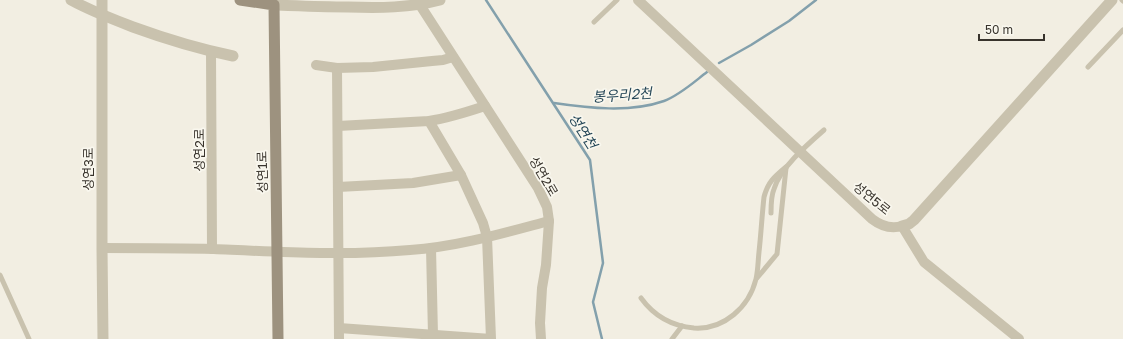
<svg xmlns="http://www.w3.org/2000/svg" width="1123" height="339" font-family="'Golos Text','Noto Sans KR',sans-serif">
  <rect width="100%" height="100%" fill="#f2eee2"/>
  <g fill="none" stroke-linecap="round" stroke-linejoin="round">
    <g stroke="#83a0ac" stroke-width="2.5">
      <polyline points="486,0 590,160 603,263 593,302 602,339"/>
      <polyline points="719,63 751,45 789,21 816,0"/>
      <path d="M554,103c34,5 76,10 110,-2 16,-6 30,-19 43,-29"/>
    </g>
    <g stroke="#c9c2ae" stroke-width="5">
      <polyline points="1122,0 1123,1"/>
      <polyline points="594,22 617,0"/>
      <polyline points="1088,67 1123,30"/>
      <path d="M771,213c0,-8 0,-17 3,-24 6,-21 34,-45 50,-59"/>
      <polyline points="0,275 29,339"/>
      <polyline points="757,278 777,254 786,168"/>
      <path d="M641,298c13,18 31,28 53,30 30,2 55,-21 62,-49 2,-8 2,-18 3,-27 2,-18 3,-37 5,-55 4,-15 10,-20 22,-30"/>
      <polyline points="672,339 682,326"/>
    </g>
    <g stroke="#c9c2ae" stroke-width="10">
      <path d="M638,0l234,219c9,7 19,10 30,7l22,36 95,77"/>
      <polyline points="420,5 538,188 547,207 549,221 546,265 542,288 540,323 541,339"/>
      <polyline points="211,52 212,249"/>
      <polyline points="316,65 337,68 373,67 432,61 443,60 453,57"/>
      <polyline points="337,68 339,339"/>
      <path d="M338,126l91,-5c19,-3 38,-9 56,-15"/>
      <polyline points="338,187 413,183 461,175"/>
      <path d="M102,248c37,0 75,0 112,1 65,3 131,7 196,1 47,-3 94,-17 139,-29"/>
      <polyline points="431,248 433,335"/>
      <polyline points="339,328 491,339 487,237 483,223 461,175 429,121"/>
    </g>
    <g stroke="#c9c2ae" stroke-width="11">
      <path d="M71,0c20,11 41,19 62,27 33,12 66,22 100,29"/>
      <polyline points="102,0 102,248 103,339"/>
      <path d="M274,5c25,1 49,2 74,2 31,1 62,1 92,-7"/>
      <polyline points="902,226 909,224 914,220 1112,0"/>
    </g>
    <polyline stroke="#9d927f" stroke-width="11" points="240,0 274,5 278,339"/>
  </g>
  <g text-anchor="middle" stroke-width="3.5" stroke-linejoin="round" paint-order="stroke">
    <g font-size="13" fill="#38332c" stroke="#f9f7ee">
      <text transform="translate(199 150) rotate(-90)" y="5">성연2로</text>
      <text transform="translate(88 169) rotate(-90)" y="5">성연3로</text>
      <text transform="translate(262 172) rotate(-91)" y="5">성연1로</text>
      <text transform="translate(544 176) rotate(60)" y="5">성연2로</text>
      <text transform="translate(872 198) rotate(39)" y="5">성연5로</text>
    </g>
    <g font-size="14" font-style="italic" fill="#244657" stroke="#f9f7ee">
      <text transform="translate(622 95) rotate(-4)" y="5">봉우리2천</text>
      <text transform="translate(583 131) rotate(57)" y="5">성연천</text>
    </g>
  </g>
  <path d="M979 34v6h65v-6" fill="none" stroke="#38332c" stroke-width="2"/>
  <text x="985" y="34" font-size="12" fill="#38332c" stroke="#f9f7ee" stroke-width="3" paint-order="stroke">50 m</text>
</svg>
